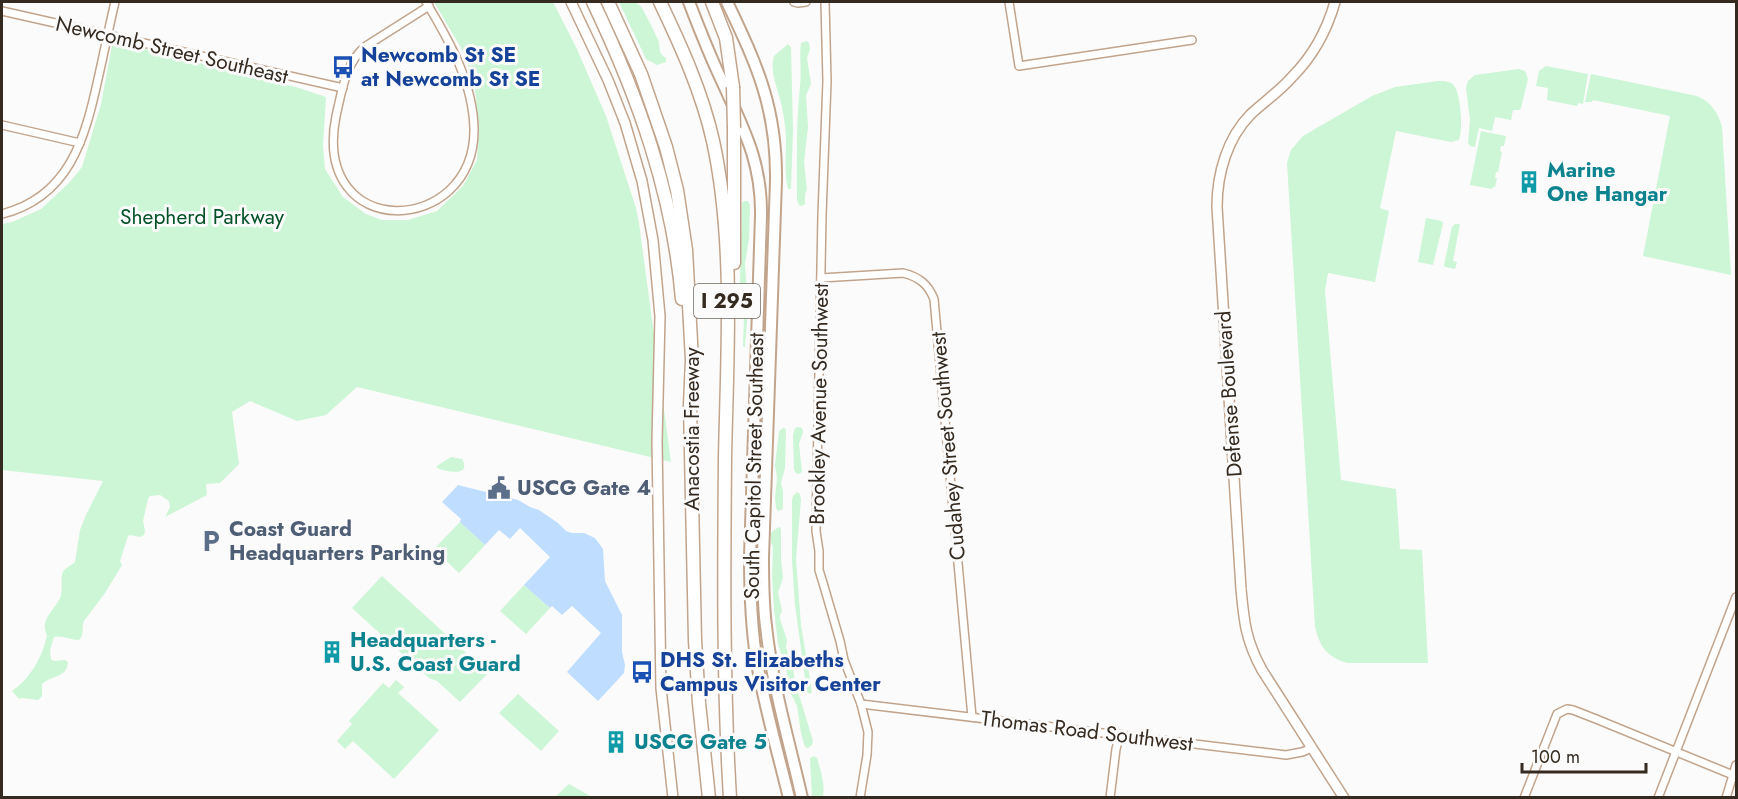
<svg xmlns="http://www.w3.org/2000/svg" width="1738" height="799" font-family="Jost,sans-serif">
  <rect width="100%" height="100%" fill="#fbfbfb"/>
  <g fill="#ccf6d5">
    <path d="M434,2h119l23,45 30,69 30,92 3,15 32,239 -314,-75 -31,28 -29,6 -47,-20 -18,11 7,52 -19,19 -14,1 1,11 -42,22 5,-10 -1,-6 -9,-6 -10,1 -2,3 -5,22 2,10 -1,4 -4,2 -10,-2 -2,1 -8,25 2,4 -17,28 -21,28c-3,7 1,13 -5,19 -9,0 -17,-5 -25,-3l-4,13 1,9 3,2 11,-1 3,2c-1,16 -16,13 -26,22v12l-4,4 -16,-2 -3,1 -7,-8c18,-12 31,-35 35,-56 -8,-15 7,-24 13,-37 4,-8 -1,-21 4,-28 3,-3 8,-5 11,-8l5,-32 6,-15 17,-34 -101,-11v-246l10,-2 29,-13 28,-26 13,-16 19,-63 12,-64 147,39 36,8 30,10 -3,48 2,24 18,28 23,17 16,6h26l29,-9 26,-25 14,-26 2,-33 -4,-38 -11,-36z"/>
    <path d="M619,2c4,0 11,-2 15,0 1,0 7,4 7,5 3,3 17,32 18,35 1,8 -1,11 7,16v4l-9,3 -11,-6z"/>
    <path d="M807,41l2,2 1,6 -3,9 4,26 -5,11 2,32 -4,35 3,27 -2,5v10l-3,2 -3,-1 -2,-5c0,-38 -1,-76 3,-114 2,-14 -1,-29 1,-43z"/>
    <path d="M788,44l3,3 2,83 -2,59h-3c-4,-16 -2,-32 -2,-48 0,-11 -2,-23 -4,-34 -3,-16 -13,-35 -8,-51z"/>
    <polygon points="1546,66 1588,74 1583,104 1578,103 1577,106 1547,100 1548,88 1536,86 1539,71"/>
    <polygon points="1519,69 1525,71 1528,79 1521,108 1519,110 1513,110 1511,120 1495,117 1492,131 1479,128 1475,147 1470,146 1468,143 1470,120 1466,88 1468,81 1475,75"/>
    <path d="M1591,74l106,22c14,6 21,16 25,31l9,148 -88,-19 27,-140 -77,-16 -1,2h-7z"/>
    <path d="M1438,81c6,0 14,0 17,6 6,11 8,42 4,53l-8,2 -55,-11 -16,77 9,3 -14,71 -47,-9 -3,18 16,189 55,9 4,60 22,1 6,113h-81c-20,-6 -28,-17 -32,-37l-28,-463 4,-13 12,-14 69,-40 23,-9z"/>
    <polygon points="1481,131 1506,136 1504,146 1501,146 1500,151 1502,152 1498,172 1496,172 1495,178 1497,178 1495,187 1493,187 1492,189 1470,185"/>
    <polygon points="744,201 748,201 750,205 749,239 745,264 748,309 745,347 743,346 744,318 742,313 740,283 742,203"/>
    <polygon points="1426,218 1442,221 1443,224 1433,265 1418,262"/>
    <polygon points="1455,224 1460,224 1453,261 1457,262 1455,269 1445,267 1444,265 1452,227"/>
    <polygon points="798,427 802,428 803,432 799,444 802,472 799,474 796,473 794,470 793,435 795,428"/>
    <polygon points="783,428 785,428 786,431 785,468 781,483 783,491 783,509 778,511 776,508 775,498 777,478 775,465 779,431"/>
    <path d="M451,457l11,2c10,18 -16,13 -25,9v-2z"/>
    <polygon points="797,492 800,494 801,500 796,559 801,625 812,692 810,694 807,692 795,605 792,561 792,500 793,496"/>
    <polygon points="460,522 485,545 459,573 434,549"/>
    <polygon points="780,527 781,530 781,558 783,578 778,592 782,611 780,615 780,619 787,640 786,648 793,666 795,687 800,698 813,741 812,745 808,748 805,747 801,733 797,706 789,690 786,669 778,644 774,610 772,576 773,547 771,542 771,533 777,528"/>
    <polygon points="382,576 488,673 460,702 437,681 429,678 352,608"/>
    <polygon points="524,585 550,608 526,634 500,611"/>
    <polygon points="396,680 404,687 398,693 439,730 394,779 353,741 345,749 337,741 352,724 349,721 383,683 389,688"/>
    <polygon points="518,694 559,731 541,751 499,713"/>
    <path d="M814,756l3,2c4,13 8,26 6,39h-11l-2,-39z"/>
    <polygon points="569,784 592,797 555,797"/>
  </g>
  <polygon fill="#bfddff" points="458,485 518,500 530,507 539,510 558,523 566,531 572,533 584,533 595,538 603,549 605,581 622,615 622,652 625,665 624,673 598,701 567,672 601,633 572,606 562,615 552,606 550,608 524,585 550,557 520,528 510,539 499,530 485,545 460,522 461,519 442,502"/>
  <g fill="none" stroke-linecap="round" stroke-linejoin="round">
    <g stroke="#c2a48c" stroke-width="10">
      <g id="street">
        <path d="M426,2c23,38 47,80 48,127 1,108 -163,114 -138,-13 6,-25 9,-53 30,-70l63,-40"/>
        <polyline points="794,2 798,3 806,2"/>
        <polyline points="825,2 827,81 822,215 816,531 819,551 819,570 823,583 840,641 844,660 861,704 868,732 867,755 860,798"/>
        <polyline points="1009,2 1019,66 1192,40"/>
        <polyline points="2,11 343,88"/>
        <polyline points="2,125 80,143"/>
        <path d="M2,214c67,-17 83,-75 96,-135 6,-26 11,-52 17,-77"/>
        <path d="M821,278l82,-5c16,4 25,11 31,26l38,418"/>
        <polyline points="861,704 1286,755 1302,752 1312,748"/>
        <polyline points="1110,798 1116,749 1120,734"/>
        <polyline points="1524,798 1557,714 1567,709 1573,710 1596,719 1733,775"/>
        <polyline points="1658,798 1736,597"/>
        <polyline points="1726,798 1736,765"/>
      </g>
    </g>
    <g stroke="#c2a48c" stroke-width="12">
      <g id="secondary">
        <polyline points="571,2 608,80 625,123 642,181 653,240 660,316 657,441 661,688 673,798"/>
        <path d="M1335,2c-8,28 -22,54 -43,75 -12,14 -27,24 -41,37 -24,24 -34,60 -34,93l24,382c3,33 5,52 21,81l82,128"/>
      </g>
    </g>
    <g stroke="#c2a48c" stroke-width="14">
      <g id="primary">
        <path d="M689,2c10,26 20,52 32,77 22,49 41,82 40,137l-11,341c0,35 1,70 7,106 8,45 21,90 32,135"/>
        <path d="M727,2c30,63 50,106 49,179l-13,376c0,23 0,46 3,69 6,58 23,115 36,172"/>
      </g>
    </g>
    <g stroke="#c2a48c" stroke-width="15">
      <g id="highway">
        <path d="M593,2c45,94 80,192 89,297"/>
        <polyline points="608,2 641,74 666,147 677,190 686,250 692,360 690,405 695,640 699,703 709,798"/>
        <path d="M660,2c21,44 42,90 53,139 22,100 14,214 12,317 -1,113 -2,226 5,340"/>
        <polyline points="712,2 726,38 733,87"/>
        <polyline points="734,263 734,128"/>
      </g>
    </g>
    <use href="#street" stroke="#fff" stroke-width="7"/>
    <use href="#secondary" stroke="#fff" stroke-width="9"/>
    <use href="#primary" stroke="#fff" stroke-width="10"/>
    <use href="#highway" stroke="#fff" stroke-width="12"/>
    <g stroke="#c2a48c" stroke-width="15" stroke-linecap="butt">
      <polyline id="highway-bridge" points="733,87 734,128"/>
    </g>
    <use href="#highway-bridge" stroke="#fff" stroke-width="12"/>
  </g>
  <defs>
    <g id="bus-bare" transform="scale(1.8)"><path d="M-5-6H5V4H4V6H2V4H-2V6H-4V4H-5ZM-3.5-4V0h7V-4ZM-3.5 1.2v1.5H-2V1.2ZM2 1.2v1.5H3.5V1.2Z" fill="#1a4fb4" stroke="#fbfbfb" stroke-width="2.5" paint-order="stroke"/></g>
    <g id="building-bare" transform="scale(1.8)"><path d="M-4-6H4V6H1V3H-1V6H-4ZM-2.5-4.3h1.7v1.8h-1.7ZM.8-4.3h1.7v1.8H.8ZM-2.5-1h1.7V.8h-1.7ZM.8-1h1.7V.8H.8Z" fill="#0f9aa8" stroke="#fbfbfb" stroke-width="2.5" paint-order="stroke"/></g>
    <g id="civic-bare" transform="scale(1.8)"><path d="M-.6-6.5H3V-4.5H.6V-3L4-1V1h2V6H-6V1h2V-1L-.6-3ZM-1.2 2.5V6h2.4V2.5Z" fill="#5c6f8a" stroke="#fbfbfb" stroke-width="2.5" paint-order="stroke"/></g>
    <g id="parking-bare" transform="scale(1.8)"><path d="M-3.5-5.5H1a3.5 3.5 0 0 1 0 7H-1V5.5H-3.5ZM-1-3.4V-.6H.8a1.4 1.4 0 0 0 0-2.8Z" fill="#5c6f8a" stroke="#fbfbfb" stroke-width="2.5" paint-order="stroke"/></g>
  </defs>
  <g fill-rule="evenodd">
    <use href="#bus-bare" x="343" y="67"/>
    <use href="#building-bare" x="1529" y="182"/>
    <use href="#civic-bare" x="499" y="488"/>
    <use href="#parking-bare" x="211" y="541"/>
    <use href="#building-bare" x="332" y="652"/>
    <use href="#bus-bare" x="642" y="672"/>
    <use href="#building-bare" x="616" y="742"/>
  </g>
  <g text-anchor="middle" stroke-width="6" stroke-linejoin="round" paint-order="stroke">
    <rect fill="#fbfbfb" stroke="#706962" stroke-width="1.5" x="694" y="284" width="66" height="34" rx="4.5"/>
    <g font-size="20" font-weight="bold" fill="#352a20">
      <text x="727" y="308">I 295</text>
    </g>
    <g font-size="21" fill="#352a20" stroke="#fbfbfb">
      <text transform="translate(172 50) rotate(13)" y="7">Newcomb Street Southeast</text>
      <text transform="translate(1229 394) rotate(-94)" y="7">Defense Boulevard</text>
      <text transform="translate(819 404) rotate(-89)" y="7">Brookley Avenue Southwest</text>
      <text transform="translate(692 429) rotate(-90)" y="7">Anacostia Freeway</text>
      <text transform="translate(948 446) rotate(-95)" y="7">Cudahey Street Southwest</text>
      <text transform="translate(754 466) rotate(-89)" y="7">South Capitol Street Southeast</text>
      <text transform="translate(1087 731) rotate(7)" y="7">Thomas Road Southwest</text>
    </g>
    <g font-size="21" font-weight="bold" fill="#164399" stroke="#fbfbfb" text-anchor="start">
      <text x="361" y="62">Newcomb St SE<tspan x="361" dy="24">at Newcomb St SE</tspan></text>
      <text x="660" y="667">DHS St. Elizabeths<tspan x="660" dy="24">Campus Visitor Center</tspan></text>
    </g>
    <g font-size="21" font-weight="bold" fill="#0d838f" stroke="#fbfbfb" text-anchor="start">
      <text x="1547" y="177">Marine<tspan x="1547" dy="24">One Hangar</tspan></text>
      <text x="350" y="647">Headquarters -<tspan x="350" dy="24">U.S. Coast Guard</tspan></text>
      <text x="634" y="749">USCG Gate 5</text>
    </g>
    <g font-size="21" fill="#035226" stroke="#fbfbfb">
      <text x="202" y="224">Shepherd Parkway</text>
    </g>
    <g font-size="21" font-weight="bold" fill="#4e5e75" stroke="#fbfbfb" text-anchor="start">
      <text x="517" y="495">USCG Gate 4</text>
      <text x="229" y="536">Coast Guard<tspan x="229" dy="24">Headquarters Parking</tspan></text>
    </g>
  </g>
  <rect width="1738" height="799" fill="none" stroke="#352a20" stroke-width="6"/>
  <path d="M1522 763v9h124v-9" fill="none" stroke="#352a20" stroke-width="3"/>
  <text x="1531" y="763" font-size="18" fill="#352a20" stroke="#fbfbfb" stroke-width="4.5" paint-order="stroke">100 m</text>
</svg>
